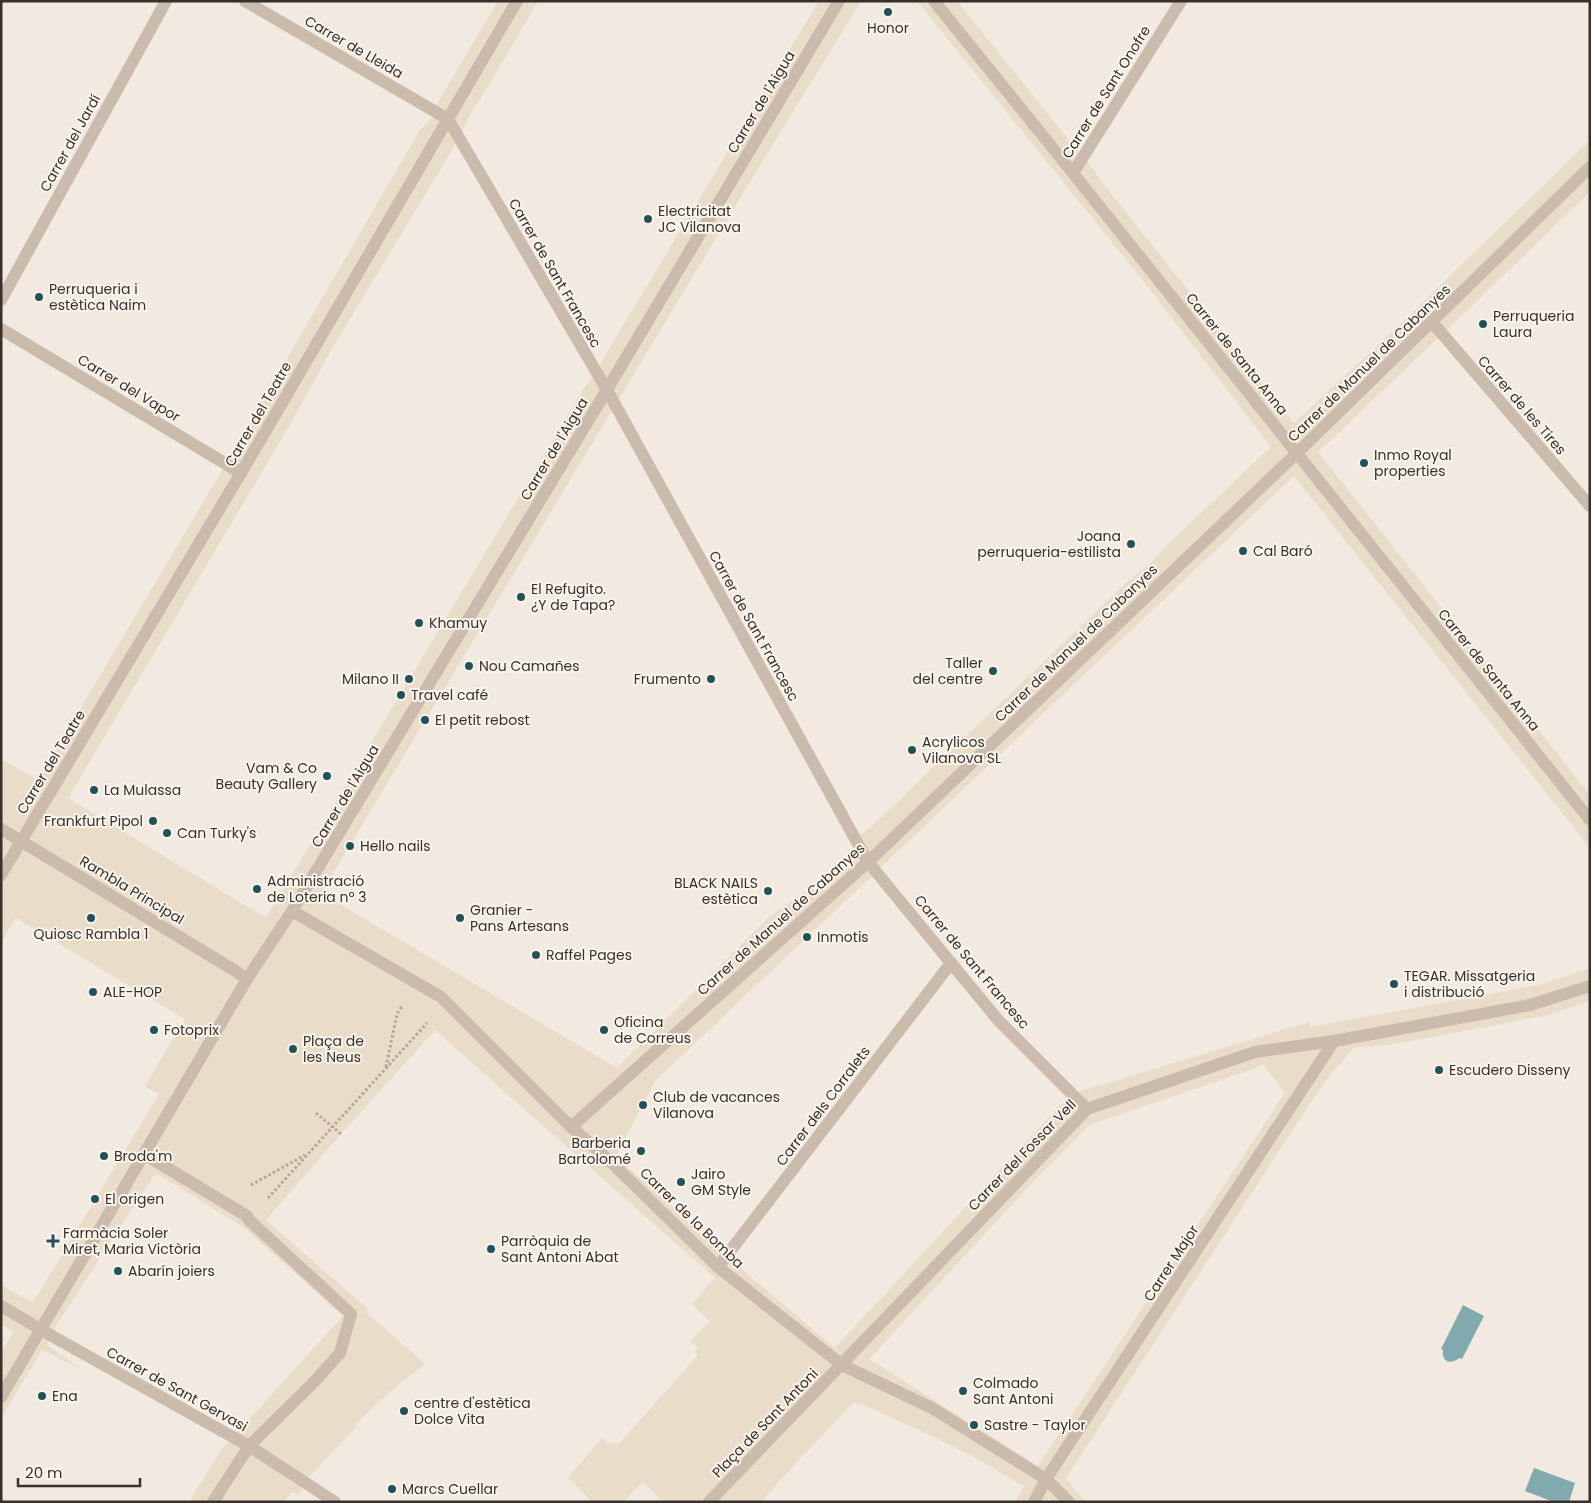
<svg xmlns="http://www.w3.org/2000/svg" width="1591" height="1503" font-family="Poppins,sans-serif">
  <rect width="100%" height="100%" fill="#f2eae0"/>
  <path fill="#e9dcc8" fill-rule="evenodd" d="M498,1h40l-52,89 -15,23 -19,37 -122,202 -39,71 -223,375 198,120 320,-533 10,-12 14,-26 209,-346h42l-107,174 -433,718 296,175 151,-150 87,-62v-17l16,-12 253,-242 27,-22 16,-18 104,-98 -126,-164 -228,-282h40l115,143 4,3 40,53 178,223 115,-107 181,-176v52l-157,151 -115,109 272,343v53l-296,-372 -639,605 -39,75 111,101 108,91 230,-248 8,-5 8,-4 228,-69 1,5 229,-42 51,-17v33l-42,14 -26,5 -127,24 -42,4 -25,30 -19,27 -243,373 19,24h-33l-3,-2 -1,2h-33l9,-16 -52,-30 -38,-19 -65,-30 -15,-5 -51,53 -42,47h-98l-20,-20 -20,20h-31l-24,-25 34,-39 8,7 4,-3 4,3 80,-90 -3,-3 3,-4 -8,-7 20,-20 -18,-17 23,-26 -280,-248 -94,104 -75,86 103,90 -3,2 58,51 -1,3 -22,16 -46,42 2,2 -53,56 -5,13 -7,-3 -9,10h-94l32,-52 122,-134 -101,-90 -80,-49 -6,-3 -3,3 -57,87 -40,62 -9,19 39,27 -44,-22 -41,68v-65l13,-21 -13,-8v-39l32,18 126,-209 -14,-8 40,-67 -169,-101 -15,24v-183l37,21 188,-316 195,-336 5,-3 5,-7 9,-19zM1263,1064l22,29 -247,373 -169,-107 162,-175 58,-59 164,-56z"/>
  <g fill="#80aaae">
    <path d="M1463,1305l21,11 -22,43 -3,-1c-8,7 -18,4 -16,-8l-2,-1z"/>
    <polygon points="1534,1468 1575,1483 1569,1502 1554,1502 1525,1491"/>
  </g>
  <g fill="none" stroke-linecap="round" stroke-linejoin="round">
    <g stroke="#b6a596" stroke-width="3" stroke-dasharray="2.5 2.5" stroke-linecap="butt">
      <polyline points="386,1067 397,1014 402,1006"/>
      <polyline points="316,1113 341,1134"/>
      <polyline points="251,1185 305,1155"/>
      <polyline points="268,1198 427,1023"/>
    </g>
    <g stroke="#cabbac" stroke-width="12">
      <polyline points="571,1127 612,1163 718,1267 842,1365"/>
      <polyline points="144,1154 247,1216 249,1220 351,1314 340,1353 314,1382 249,1446"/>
    </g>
    <g stroke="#cabbac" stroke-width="12">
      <polyline points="1,829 234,970 247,979"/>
      <polyline points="1,875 241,473"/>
      <polyline points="1,1397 247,979 292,911"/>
    </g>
    <g stroke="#cabbac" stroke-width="12">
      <polyline points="245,1 448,119 607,390 868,862 998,1020 1087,1109"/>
      <polyline points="839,1 602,398 292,911 441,997 571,1127 868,862 1297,453 1590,167"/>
      <polyline points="934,1 1064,162 1590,820"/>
      <polyline points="1073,173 1181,1"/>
      <polyline points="1,300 166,1"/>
      <polyline points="1432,322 1590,506"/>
      <polyline points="1,329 241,473 517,1"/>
      <polyline points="718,1267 951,963"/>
      <polyline points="1,1306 52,1336 249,1446 335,1502"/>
      <polyline points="842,1365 932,1408 1046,1479 1069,1502"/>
      <polyline points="213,1502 249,1446"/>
      <polyline points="709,1502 1087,1109 1255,1052 1334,1041 1530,1005 1590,986"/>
      <polyline points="1034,1502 1046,1479 1334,1041"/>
    </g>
  </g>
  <g fill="#225259" stroke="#faf4ec" stroke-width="2">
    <circle cx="888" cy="12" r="5"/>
    <circle cx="648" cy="219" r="5"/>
    <circle cx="39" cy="297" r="5"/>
    <circle cx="1483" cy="324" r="5"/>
    <circle cx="1364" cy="463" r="5"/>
    <circle cx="1131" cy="544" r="5"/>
    <circle cx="1243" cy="551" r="5"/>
    <circle cx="521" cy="597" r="5"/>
    <circle cx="419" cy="623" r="5"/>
    <circle cx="469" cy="666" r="5"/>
    <circle cx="993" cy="671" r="5"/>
    <circle cx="409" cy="679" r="5"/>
    <circle cx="711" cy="679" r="5"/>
    <circle cx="401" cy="695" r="5"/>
    <circle cx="425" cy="720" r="5"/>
    <circle cx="912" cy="750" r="5"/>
    <circle cx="327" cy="776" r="5"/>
    <circle cx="94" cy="790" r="5"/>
    <circle cx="153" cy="821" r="5"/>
    <circle cx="167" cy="833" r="5"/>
    <circle cx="350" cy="846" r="5"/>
    <circle cx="257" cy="889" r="5"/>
    <circle cx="768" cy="891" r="5"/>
    <circle cx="91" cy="918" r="5"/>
    <circle cx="460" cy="918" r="5"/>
    <circle cx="807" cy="937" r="5"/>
    <circle cx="536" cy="955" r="5"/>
    <circle cx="1394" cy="984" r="5"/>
    <circle cx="93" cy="992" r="5"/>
    <circle cx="154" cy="1030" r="5"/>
    <circle cx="604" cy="1030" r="5"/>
    <circle cx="293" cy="1049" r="5"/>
    <circle cx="1439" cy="1070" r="5"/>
    <circle cx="643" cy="1105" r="5"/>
    <circle cx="641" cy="1151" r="5"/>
    <circle cx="104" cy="1156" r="5"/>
    <circle cx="681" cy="1182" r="5"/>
    <circle cx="95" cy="1199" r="5"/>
    <path d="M50.5 1233.5h5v5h5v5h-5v5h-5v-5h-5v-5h5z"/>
    <circle cx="491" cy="1249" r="5"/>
    <circle cx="118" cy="1271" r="5"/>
    <circle cx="963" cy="1391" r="5"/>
    <circle cx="42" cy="1396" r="5"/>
    <circle cx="404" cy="1411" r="5"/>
    <circle cx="974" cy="1425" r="5"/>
    <circle cx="392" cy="1489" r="5"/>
  </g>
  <g text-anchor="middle" stroke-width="4" stroke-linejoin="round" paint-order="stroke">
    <g font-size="14" fill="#38302b" stroke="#faf4ec" text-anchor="start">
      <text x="888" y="33" text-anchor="middle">Honor</text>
      <text x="658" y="216">Electricitat<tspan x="658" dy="16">JC Vilanova</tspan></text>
      <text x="49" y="294">Perruqueria i<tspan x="49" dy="16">estètica Naim</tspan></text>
      <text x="1493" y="321">Perruqueria<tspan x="1493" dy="16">Laura</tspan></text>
      <text x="1374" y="460">Inmo Royal<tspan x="1374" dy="16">properties</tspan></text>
      <text x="1121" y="541" text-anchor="end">Joana<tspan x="1121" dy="16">perruqueria-estilista</tspan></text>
      <text x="1253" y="556">Cal Baró</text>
      <text x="531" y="594">El Refugito.<tspan x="531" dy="16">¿Y de Tapa?</tspan></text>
      <text x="429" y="628">Khamuy</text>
      <text x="983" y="668" text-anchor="end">Taller<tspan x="983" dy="16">del centre</tspan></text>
      <text x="479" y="671">Nou Camañes</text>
      <text x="399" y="684" text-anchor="end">Milano II</text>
      <text x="701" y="684" text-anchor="end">Frumento</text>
      <text x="411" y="700">Travel café</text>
      <text x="435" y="725">El petit rebost</text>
      <text x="922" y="747">Acrylicos<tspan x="922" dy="16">Vilanova SL</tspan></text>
      <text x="317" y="773" text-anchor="end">Vam &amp; Co<tspan x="317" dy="16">Beauty Gallery</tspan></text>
      <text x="104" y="795">La Mulassa</text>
      <text x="143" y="826" text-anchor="end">Frankfurt Pipol</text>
      <text x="177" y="838">Can Turky's</text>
      <text x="360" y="851">Hello nails</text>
      <text x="267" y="886">Administració<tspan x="267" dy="16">de Loteria nº 3</tspan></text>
      <text x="758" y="888" text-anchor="end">BLACK NAILS<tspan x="758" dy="16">estètica</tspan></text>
      <text x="470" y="915">Granier -<tspan x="470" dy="16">Pans Artesans</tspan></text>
      <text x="91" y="939" text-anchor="middle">Quiosc Rambla 1</text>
      <text x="817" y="942">Inmotis</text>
      <text x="546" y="960">Raffel Pages</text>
      <text x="1404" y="981">TEGAR. Missatgeria<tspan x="1404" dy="16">i distribució</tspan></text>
      <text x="103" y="997">ALE-HOP</text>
      <text x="614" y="1027">Oficina<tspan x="614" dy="16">de Correus</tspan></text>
      <text x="164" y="1035">Fotoprix</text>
      <text x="303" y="1046">Plaça de<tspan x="303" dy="16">les Neus</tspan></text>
      <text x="1449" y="1075">Escudero Disseny</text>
      <text x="653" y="1102">Club de vacances<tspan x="653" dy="16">Vilanova</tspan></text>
      <text x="631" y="1148" text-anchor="end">Barberia<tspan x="631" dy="16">Bartolomé</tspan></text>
      <text x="114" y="1161">Broda'm</text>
      <text x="691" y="1179">Jairo<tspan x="691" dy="16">GM Style</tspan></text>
      <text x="105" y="1204">El origen</text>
      <text x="63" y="1238">Farmàcia Soler<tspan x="63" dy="16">Miret, Maria Victòria</tspan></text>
      <text x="501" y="1246">Parròquia de<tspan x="501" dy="16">Sant Antoni Abat</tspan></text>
      <text x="128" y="1276">Abarín joiers</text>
      <text x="973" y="1388">Colmado<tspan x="973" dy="16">Sant Antoni</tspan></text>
      <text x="52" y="1401">Ena</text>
      <text x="414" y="1408">centre d'estètica<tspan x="414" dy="16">Dolce Vita</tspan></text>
      <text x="984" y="1430">Sastre - Taylor</text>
      <text x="402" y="1494">Marcs Cuellar</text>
    </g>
    <g font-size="14" fill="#38302b" stroke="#faf4ec">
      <text transform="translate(354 47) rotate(30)" y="5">Carrer de Lleida</text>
      <text transform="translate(1106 92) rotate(-58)" y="5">Carrer de Sant Onofre</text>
      <text transform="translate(761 102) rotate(-59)" y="5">Carrer de l'Aigua</text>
      <text transform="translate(70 143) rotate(-61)" y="5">Carrer del Jardí</text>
      <text transform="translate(555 273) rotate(60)" y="5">Carrer de Sant Francesc</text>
      <text transform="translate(1237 354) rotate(51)" y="5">Carrer de Santa Anna</text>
      <text transform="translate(1369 363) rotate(-44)" y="5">Carrer de Manuel de Cabanyes</text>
      <text transform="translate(129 388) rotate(31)" y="5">Carrer del Vapor</text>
      <text transform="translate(1522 405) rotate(49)" y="5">Carrer de les Tires</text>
      <text transform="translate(258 414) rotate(-60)" y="5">Carrer del Teatre</text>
      <text transform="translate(554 449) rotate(-59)" y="5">Carrer de l'Aigua</text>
      <text transform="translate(754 626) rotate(61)" y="5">Carrer de Sant Francesc</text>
      <text transform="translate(1076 643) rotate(-44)" y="5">Carrer de Manuel de Cabanyes</text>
      <text transform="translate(1489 670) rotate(51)" y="5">Carrer de Santa Anna</text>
      <text transform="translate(51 762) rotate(-59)" y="5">Carrer del Teatre</text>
      <text transform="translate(345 796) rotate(-59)" y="5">Carrer de l'Aigua</text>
      <text transform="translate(132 890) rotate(31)" y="5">Rambla Principal</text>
      <text transform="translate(781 919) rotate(-42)" y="5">Carrer de Manuel de Cabanyes</text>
      <text transform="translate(972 962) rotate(50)" y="5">Carrer de Sant Francesc</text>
      <text transform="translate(823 1106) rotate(-53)" y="5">Carrer dels Corralets</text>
      <text transform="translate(1022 1155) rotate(-46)" y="5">Carrer del Fossar Vell</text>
      <text transform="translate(692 1218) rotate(44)" y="5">Carrer de la Bomba</text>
      <text transform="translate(1171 1263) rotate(-57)" y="5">Carrer Major</text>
      <text transform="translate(177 1389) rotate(29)" y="5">Carrer de Sant Gervasi</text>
      <text transform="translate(765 1423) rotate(-46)" y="5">Plaça de Sant Antoni</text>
    </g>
  </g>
  <rect width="1591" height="1503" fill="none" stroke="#38302b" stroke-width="5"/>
  <path d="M18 1478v8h122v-8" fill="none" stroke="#38302b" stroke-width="2.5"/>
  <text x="25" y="1478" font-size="15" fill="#38302b" stroke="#faf4ec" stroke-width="4" paint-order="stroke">20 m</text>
</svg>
